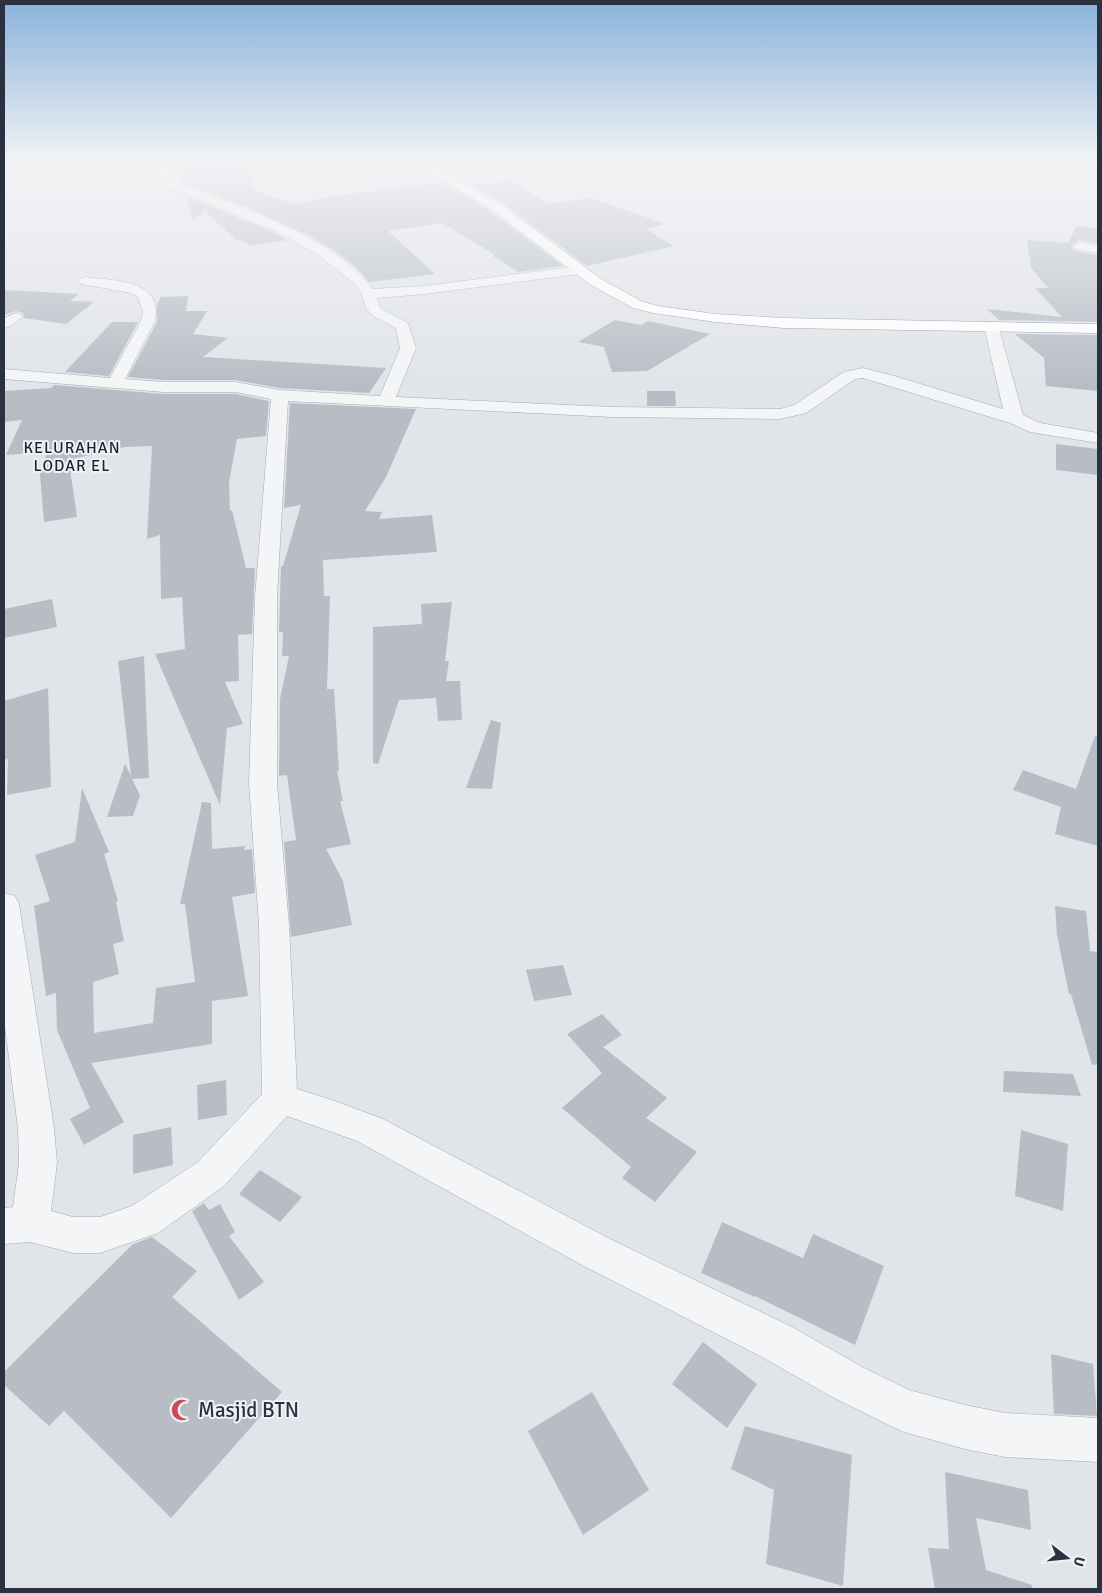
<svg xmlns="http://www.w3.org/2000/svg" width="1102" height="1593" font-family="Signika,sans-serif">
  <rect width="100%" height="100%" fill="#e1e4e9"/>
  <g fill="#b8bdc5">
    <polygon points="258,168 249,175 254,188 266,195 295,204 328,197 435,183 443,186 447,185 486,208 563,266 518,272 493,256 494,254 442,223 388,231 435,274 369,282 357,268 335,251 310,236 254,210 182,182 179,170"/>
    <polygon points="512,181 548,204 592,198 665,224 646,229 674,246 587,266 496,198 471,185"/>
    <polygon points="186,196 275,233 287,240 250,246 242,240 238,241 206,213 209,208 193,221"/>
    <polygon points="1077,226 1098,228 1098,243 1079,240 1071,245 1074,251 1098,255 1098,322 999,320 987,309 1062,317 1035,288 1048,288 1031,268 1027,240 1068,243"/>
    <polygon points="4,290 79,294 70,301 94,302 66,324 24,318 23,313 16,311 4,315"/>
    <polygon points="188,296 186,311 207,311 193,334 228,338 203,357 386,368 369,393 280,388 235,380 164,380 128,377 157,322 157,304 161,297"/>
    <polygon points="615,320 641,325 648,321 710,334 647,371 612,372 604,347 578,342"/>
    <polygon points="112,322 138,322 109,376 65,372"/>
    <polygon points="1015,334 1098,335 1098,391 1046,386 1044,358"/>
    <polygon points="54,385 164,394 235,394 269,401 266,436 237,439 229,482 230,511 232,510 246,568 255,568 252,634 238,635 239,681 225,682 243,724 227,728 220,805 155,654 185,649 182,597 161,599 160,535 147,539 152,446 125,447 72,459 68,455 77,517 44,522 40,474 47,452 6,455 22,420 4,422 4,391 51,388"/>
    <polygon points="647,391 675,391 676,406 647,406"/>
    <polygon points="290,403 416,409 386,477 365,511 382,512 379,519 432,515 437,552 323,560 324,596 330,596 327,689 334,689 339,771 337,771 343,801 340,801 351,844 326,849 343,881 352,925 291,937 284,842 296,840 287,775 279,776 280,699 289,656 282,656 283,632 279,632 281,566 283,566 301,505 284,508"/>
    <polygon points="1056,444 1097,449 1098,475 1056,470"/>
    <polygon points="52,599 57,627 4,638 4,609"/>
    <polygon points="452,602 445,661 449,661 446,681 460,681 462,720 438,721 436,698 399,700 378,764 373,763 373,627 422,624 421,604"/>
    <polygon points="144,656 149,778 132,779 140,795 133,816 107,817 125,764 131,776 118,661"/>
    <polygon points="48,688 51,787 7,795 8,759 4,760 4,701"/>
    <polygon points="491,720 501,723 492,789 466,788"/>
    <polygon points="1095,736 1098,737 1098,846 1055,834 1061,807 1013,790 1023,770 1076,789"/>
    <polygon points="82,788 109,852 104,854 118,901 116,902 124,941 113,944 119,974 93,982 94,1033 153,1023 156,988 195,982 185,904 180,904 202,802 211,803 212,849 245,846 244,850 252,849 255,893 232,897 248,996 212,1001 212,1044 91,1063 124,1122 84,1145 70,1119 90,1108 57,1030 56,993 46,996 34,906 50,901 35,855 75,842"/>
    <polygon points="1055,906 1086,911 1090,951 1098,952 1098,1064 1092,1065 1071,994 1069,994 1057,935"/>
    <polygon points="563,965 572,995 534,1001 526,970"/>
    <polygon points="602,1014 622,1035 603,1047 667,1098 646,1118 697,1152 655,1202 622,1178 631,1167 562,1108 602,1073 567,1034"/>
    <polygon points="1004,1071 1073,1074 1081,1096 1003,1092"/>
    <polygon points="226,1080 227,1115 198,1120 197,1085"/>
    <polygon points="171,1127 173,1165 133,1174 133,1135"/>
    <polygon points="1021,1130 1068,1144 1063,1211 1015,1196"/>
    <polygon points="260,1170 302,1197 280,1222 239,1194"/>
    <polygon points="204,1203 209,1210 220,1204 235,1232 229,1236 264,1282 239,1300 192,1211"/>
    <polygon points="722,1222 803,1258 813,1234 884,1266 855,1345 755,1296 755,1297 701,1273"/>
    <polygon points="152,1237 197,1271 172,1297 282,1392 171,1518 64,1411 49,1426 4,1385 4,1372 133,1244"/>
    <polygon points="703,1342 757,1384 727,1428 672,1384"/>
    <polygon points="1051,1354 1093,1364 1097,1416 1054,1414"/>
    <polygon points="592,1392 649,1490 583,1535 528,1431"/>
    <polygon points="745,1426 852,1455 843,1586 766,1564 774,1490 731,1469"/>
    <polygon points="945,1472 1028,1490 1031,1530 976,1518 986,1570 1032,1585 1032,1589 935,1589 928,1548 949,1549"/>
  </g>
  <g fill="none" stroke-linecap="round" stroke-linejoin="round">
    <g stroke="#a6abb3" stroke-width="1">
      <g id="minor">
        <path d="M163,161l6,3 5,17c61,25 159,54 199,108l52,-3 154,-20 7,4 -7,4 -154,20 -48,4 3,9 3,3 25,13 8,25 -20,49 216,10 168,2 14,-4 50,-33 19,-4 28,7 112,34 -17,-74 -1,-7 3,-3h10l25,90 17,8 58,10v10l-68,-11 -20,-9 -147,-45 -8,1 -49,34 -26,6 -168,-2 -324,-16 -11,196v186l12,143 8,163 35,11 51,19 227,120 182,88 72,41 45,22 56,15 40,8 93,5v44l-93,-5 -40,-8 -61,-17 -15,-7 -55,-27 -72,-41 -180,-92 -225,-124 -70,-25 -63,70 -66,47 -58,20h-27l-43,-11 -26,2v-36l9,-1 6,-44 -1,-35 -14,-109v-126l11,3 4,8 35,224 3,35 -6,48 22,6h27l32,-11 66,-44 64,-68 -3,-168 -10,-143 6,-186 16,-198 -36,-7h-71l-160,-13v-10l106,9 31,-57 2,-9 -5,-15 -7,-4 -50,-9 -2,-3 2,-3 5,-1c28,4 78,2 69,44l-30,58 39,3h71l45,8 100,6 20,-48 -4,-20 -23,-12 -7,-8 -4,-14 -8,-11 -39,-30 -39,-22 -111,-46 -5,-8 -1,-13z"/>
        <polygon points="1079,242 1098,245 1098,253 1074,249 1073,246"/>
        <polygon points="16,313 21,314 23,317 9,327 4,328 4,318"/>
      </g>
    </g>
    <g stroke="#a6abb3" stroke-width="1">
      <path id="tertiary" d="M47,161l96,2 157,-2 -5,3c-32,2 -234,12 -248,-3z"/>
    </g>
    <g stroke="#89919f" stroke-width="1">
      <polygon id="trunk" points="407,161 420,161 495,200 601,279 643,302 658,306 715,314 784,318 1098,324 1098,333 784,328 715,322 653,313 633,308 591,285 487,206"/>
    </g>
    <use href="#minor" fill="#f3f5f7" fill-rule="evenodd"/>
    <use href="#tertiary" fill="#f3f5f7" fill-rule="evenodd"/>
    <use href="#trunk" fill="#fff" fill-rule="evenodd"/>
  </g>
  <linearGradient id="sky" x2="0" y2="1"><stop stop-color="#8ab2db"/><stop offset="0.42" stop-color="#f2f3f5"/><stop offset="1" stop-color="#f2f3f5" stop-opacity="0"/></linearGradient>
  <rect width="1102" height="384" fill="url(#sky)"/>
  <defs>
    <g id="mosque-bare" transform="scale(1.725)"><path d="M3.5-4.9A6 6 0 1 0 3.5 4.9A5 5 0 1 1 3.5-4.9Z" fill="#c84c5a" stroke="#f0f3f6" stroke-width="2.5" paint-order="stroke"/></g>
  </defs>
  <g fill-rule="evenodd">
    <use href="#mosque-bare" x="182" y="1410"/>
  </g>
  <g text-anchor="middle" stroke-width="4" stroke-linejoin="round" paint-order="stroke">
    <g font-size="16" letter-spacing="1" fill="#1c2231" stroke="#f0f3f6">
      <text x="72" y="453">KELURAHAN<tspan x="72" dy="18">LODAR EL</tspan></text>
    </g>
    <g font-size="21" fill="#2a3140" stroke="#f0f3f6" text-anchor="start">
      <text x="198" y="1417">Masjid BTN</text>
    </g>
  </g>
  <rect width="1102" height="1593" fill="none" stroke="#2a3140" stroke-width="10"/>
  <g transform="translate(1067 1558) rotate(106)" stroke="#f0f3f6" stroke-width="4" paint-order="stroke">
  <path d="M0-4L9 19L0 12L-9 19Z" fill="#2a3140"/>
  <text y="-8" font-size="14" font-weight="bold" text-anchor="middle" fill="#2a3140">U</text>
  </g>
</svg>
